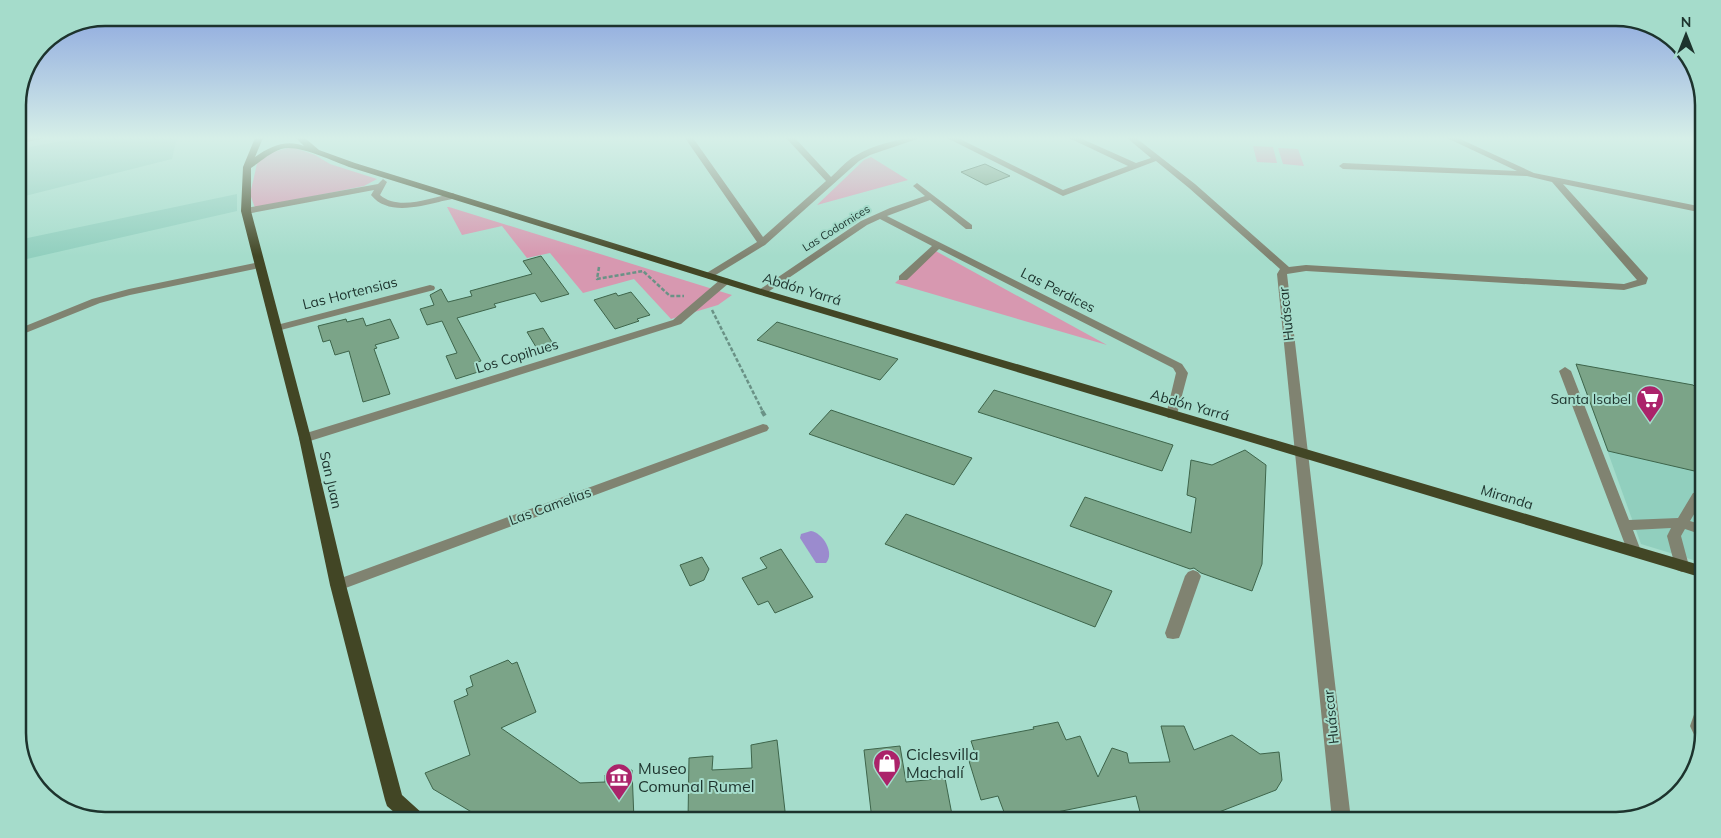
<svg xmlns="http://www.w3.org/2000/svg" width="1721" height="838" font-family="Mulish,sans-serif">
  <rect width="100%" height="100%" fill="#a5dccb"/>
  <g fill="#91cfbe">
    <polygon points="80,138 177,138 172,159 21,197 29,147"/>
    <polygon points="237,194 237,211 18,261 18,240"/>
    <polygon points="1576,364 1693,385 1703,395 1703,563 1641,544"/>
  </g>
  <g fill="#d798b0">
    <polygon points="1253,146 1273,147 1277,163 1257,162"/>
    <polygon points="292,147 315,155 330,164 377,179 364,186 255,208 250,194 257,164 263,156 269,153"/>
    <polygon points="1278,148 1298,149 1304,166 1283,164"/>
    <polygon points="871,157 908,180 817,205 864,160"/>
    <polygon points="447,207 449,207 732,295 718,305 671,319 634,279 583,293 550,253 527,258 502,226 462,235"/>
    <polygon points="932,249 1107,345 895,283"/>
  </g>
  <path fill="#9b8bce" d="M811,531c12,2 24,22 15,32h-10l-16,-25 1,-4z"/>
  <g fill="#7ba488" stroke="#3e654b">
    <polygon points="985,164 1010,176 986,185 961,172"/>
    <polygon points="541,256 569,294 541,302 535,293 494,304 496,307 457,318 481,361 474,363 478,372 456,379 446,356 457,353 442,321 427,325 420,309 434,305 430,295 441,289 448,302 472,296 470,291 532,274 523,261"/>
    <polygon points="631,292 650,315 637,319 639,321 615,329 594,300 616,293 618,296"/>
    <polygon points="363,318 366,326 390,319 399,338 375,345 377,348 374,349 390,394 363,402 349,351 335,355 330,340 323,342 318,326 346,319 347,322"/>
    <polygon points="777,322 898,359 880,380 757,340"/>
    <polygon points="543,328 555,347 539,352 527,332"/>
    <polygon points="1576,364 1693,385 1703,395 1703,473 1608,451"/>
    <polygon points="994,390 1173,445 1162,471 978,412"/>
    <polygon points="831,410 972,458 954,485 809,434"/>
    <polygon points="1245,450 1266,465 1262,564 1252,591 1201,573 1194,568 1190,569 1070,526 1085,497 1191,533 1196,498 1187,495 1191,460 1212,465"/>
    <polygon points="906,514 1112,591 1095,627 885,544"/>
    <polygon points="781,549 813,597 775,613 768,601 758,605 742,578 767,568 760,558"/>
    <polygon points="702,557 709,569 704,580 690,586 680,565"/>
    <polygon points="508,660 512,664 517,662 536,712 501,728 580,783 605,782 605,775 632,770 634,820 485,820 433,789 425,773 470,755 454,701 468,695 466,689 473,686 470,676"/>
    <polygon points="1058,722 1066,740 1080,736 1098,777 1112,748 1127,753 1129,763 1170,762 1161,726 1184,726 1194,750 1232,735 1260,754 1279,752 1282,780 1276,790 1219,812 1187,820 1142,820 1136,796 1057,812 1060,820 1007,820 998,796 981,800 969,761 977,759 971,741 1034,729 1033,727"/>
    <polygon points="777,740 786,820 688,820 689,758 713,756 712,770 752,768 751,745"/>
    <polygon points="900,746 906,782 945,778 953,820 872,820 864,750"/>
  </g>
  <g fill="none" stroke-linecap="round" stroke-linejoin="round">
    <g stroke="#6a9286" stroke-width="2.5" stroke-dasharray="4 2" stroke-linecap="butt">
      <polyline points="599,267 597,279 643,271 670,296 684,296"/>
      <polyline points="712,310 763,412"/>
    </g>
    <polyline stroke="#6a9286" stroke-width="4" stroke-dasharray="5.5 2.5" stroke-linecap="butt" points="762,411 765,416"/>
    <g fill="#808371" fill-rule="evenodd">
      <polygon points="26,138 45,138 18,144 18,140"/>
      <path d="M685,138h8l70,99 63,-56 -40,-43h9l36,39c8,-7 15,-16 24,-21 18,-11 44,-18 65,-18l-50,17 -11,6 -94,84 -56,34 -5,-3 1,-2 52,-32z"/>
      <polygon points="947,138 958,138 1063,190 1128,166 1069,138 1080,138 1136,163 1151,158 1127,138 1136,138 1195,184 1289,267 1306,265 1624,284 1637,280 1552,182 1527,176 1343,169 1339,166 1343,163 1517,171 1447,138 1458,138 1534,173 1703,207 1703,213 1563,184 1648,278 1646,284 1624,290 1306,271 1287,274 1351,820 1332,820 1277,274 1280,269 1189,188 1156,161 1063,196"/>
      <path d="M383,179l4,3 -7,13c18,16 51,3 73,-2l4,3c-4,4 -12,4 -18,6 -22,5 -52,13 -68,-7l3,-5 -128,24 -5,-3 5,-3 132,-24z"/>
      <polygon points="917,183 972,225 972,229 966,229 930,200 887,216 1182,364 1188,373 1176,418 1168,418 1166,415 1176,373 1173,368 939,249 907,280 899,280 899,276 932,246 880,219 867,225 765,294 761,295 756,292 861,221 890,208 925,196 913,186"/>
      <polygon points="260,262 265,265 264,267 130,295 100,303 18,336 18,329 92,299 129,289"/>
      <polygon points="725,278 729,279 730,281 729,283 681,324 310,441 300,441 299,438 300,435 673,320 721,279"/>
      <polygon points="430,285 434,286 435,288 434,290 277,331 271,328 273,326"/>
      <polygon points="1565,367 1571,371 1629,520 1678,518 1693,493 1703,492 1703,502 1702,501 1690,521 1703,525 1703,535 1685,529 1681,536 1689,566 1687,570 1682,572 1677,570 1675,566 1667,536 1671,528 1633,530 1641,551 1639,555 1634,556 1629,555 1559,371"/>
      <polygon points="763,424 767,425 769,428 767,431 343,589 338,591 333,589 330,585 333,581"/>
      <polygon points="1193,570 1198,572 1201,576 1181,633 1179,638 1173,639 1167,638 1165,633 1185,576 1188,572"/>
      <polygon points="1703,704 1704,733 1701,742 1697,741 1690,726 1697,706"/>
    </g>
    <path fill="#424625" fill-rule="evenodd" d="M255,138h8l-8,19c15,-11 32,-18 49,-11l-8,-8h9l14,12 36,13 410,127 938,276v12l-946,-284 -408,-127c-17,-6 -51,-23 -68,-18 -11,4 -20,12 -30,19v43l60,227 35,147 56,210 21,19 3,6h-23l-16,-14 -2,-6 -55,-215 -31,-147 -58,-227 2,-44z"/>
  </g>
  <linearGradient id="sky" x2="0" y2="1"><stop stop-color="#89a4de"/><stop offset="0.54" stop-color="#d6efe8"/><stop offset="1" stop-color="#d6efe8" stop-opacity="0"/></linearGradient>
  <rect width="1721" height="256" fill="url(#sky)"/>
  <defs>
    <g id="supermarket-pin" transform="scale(1.4375)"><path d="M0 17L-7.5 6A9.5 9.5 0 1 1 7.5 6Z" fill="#ab236a" stroke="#a5dccb"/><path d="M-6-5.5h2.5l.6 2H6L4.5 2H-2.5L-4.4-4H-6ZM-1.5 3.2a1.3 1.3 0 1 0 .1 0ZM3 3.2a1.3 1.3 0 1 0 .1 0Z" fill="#fff"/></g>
    <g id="shop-pin" transform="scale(1.4375)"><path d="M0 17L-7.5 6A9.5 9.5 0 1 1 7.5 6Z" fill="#ab236a" stroke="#a5dccb"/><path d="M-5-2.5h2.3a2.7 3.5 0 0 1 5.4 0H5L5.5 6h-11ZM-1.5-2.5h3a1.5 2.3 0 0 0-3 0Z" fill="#fff"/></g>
    <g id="museum-pin" transform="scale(1.4375)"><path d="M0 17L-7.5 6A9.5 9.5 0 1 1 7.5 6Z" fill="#ab236a" stroke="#a5dccb"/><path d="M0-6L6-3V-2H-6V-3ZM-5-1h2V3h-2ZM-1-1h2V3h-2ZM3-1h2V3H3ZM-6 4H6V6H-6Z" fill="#fff"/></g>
  </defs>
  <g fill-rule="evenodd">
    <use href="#supermarket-pin" x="1650" y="399"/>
    <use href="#shop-pin" x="887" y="763"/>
    <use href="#museum-pin" x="619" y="777"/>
  </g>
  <g text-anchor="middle" stroke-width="4" stroke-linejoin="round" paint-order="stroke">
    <g font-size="11" fill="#1d332d" stroke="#a5dccb">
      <text transform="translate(836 228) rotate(-32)" y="4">Las Codornices</text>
    </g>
    <g font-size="14" fill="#1d332d" stroke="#a5dccb">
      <text transform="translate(802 289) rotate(17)" y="5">Abdón Yarrá</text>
      <text transform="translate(1058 290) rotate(27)" y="5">Las Perdices</text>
      <text transform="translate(350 293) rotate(-14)" y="5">Las Hortensias</text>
      <text transform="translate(1286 314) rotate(-96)" y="5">Huáscar</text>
      <text transform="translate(517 356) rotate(-17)" y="5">Los Copihues</text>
      <text transform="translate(1190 405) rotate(16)" y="5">Abdón Yarrá</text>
      <text transform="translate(331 480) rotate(77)" y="5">San Juan</text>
      <text transform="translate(1507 497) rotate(17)" y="5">Miranda</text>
      <text transform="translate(550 506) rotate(-20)" y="5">Las Camelias</text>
      <text transform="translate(1331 717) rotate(-96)" y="5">Huáscar</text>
    </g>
    <g font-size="14" fill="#1d332d" stroke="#a5dccb" text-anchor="end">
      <text x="1631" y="404">Santa Isabel</text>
    </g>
    <g font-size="16" fill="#1d332d" stroke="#a5dccb" text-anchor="start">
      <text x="906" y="760">Ciclesvilla<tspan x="906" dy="18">Machalí</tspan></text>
      <text x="638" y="774">Museo<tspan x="638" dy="18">Comunal Rumel</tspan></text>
    </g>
  </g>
  <path d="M0 0H1721V838H0ZM105 26H1616A79 79 0 0 1 1695 105V733A79 79 0 0 1 1616 812H105A79 79 0 0 1 26 733V105A79 79 0 0 1 105 26Z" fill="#a5dccb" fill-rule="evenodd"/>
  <path fill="none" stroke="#1d332d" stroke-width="2.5" d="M105 26H1616A79 79 0 0 1 1695 105V733A79 79 0 0 1 1616 812H105A79 79 0 0 1 26 733V105A79 79 0 0 1 105 26Z"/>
  <g transform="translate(1686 35)" stroke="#a5dccb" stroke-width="4" paint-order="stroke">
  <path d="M0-4L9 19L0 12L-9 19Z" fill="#1d332d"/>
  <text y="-8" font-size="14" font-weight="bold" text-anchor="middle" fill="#1d332d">N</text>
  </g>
</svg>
